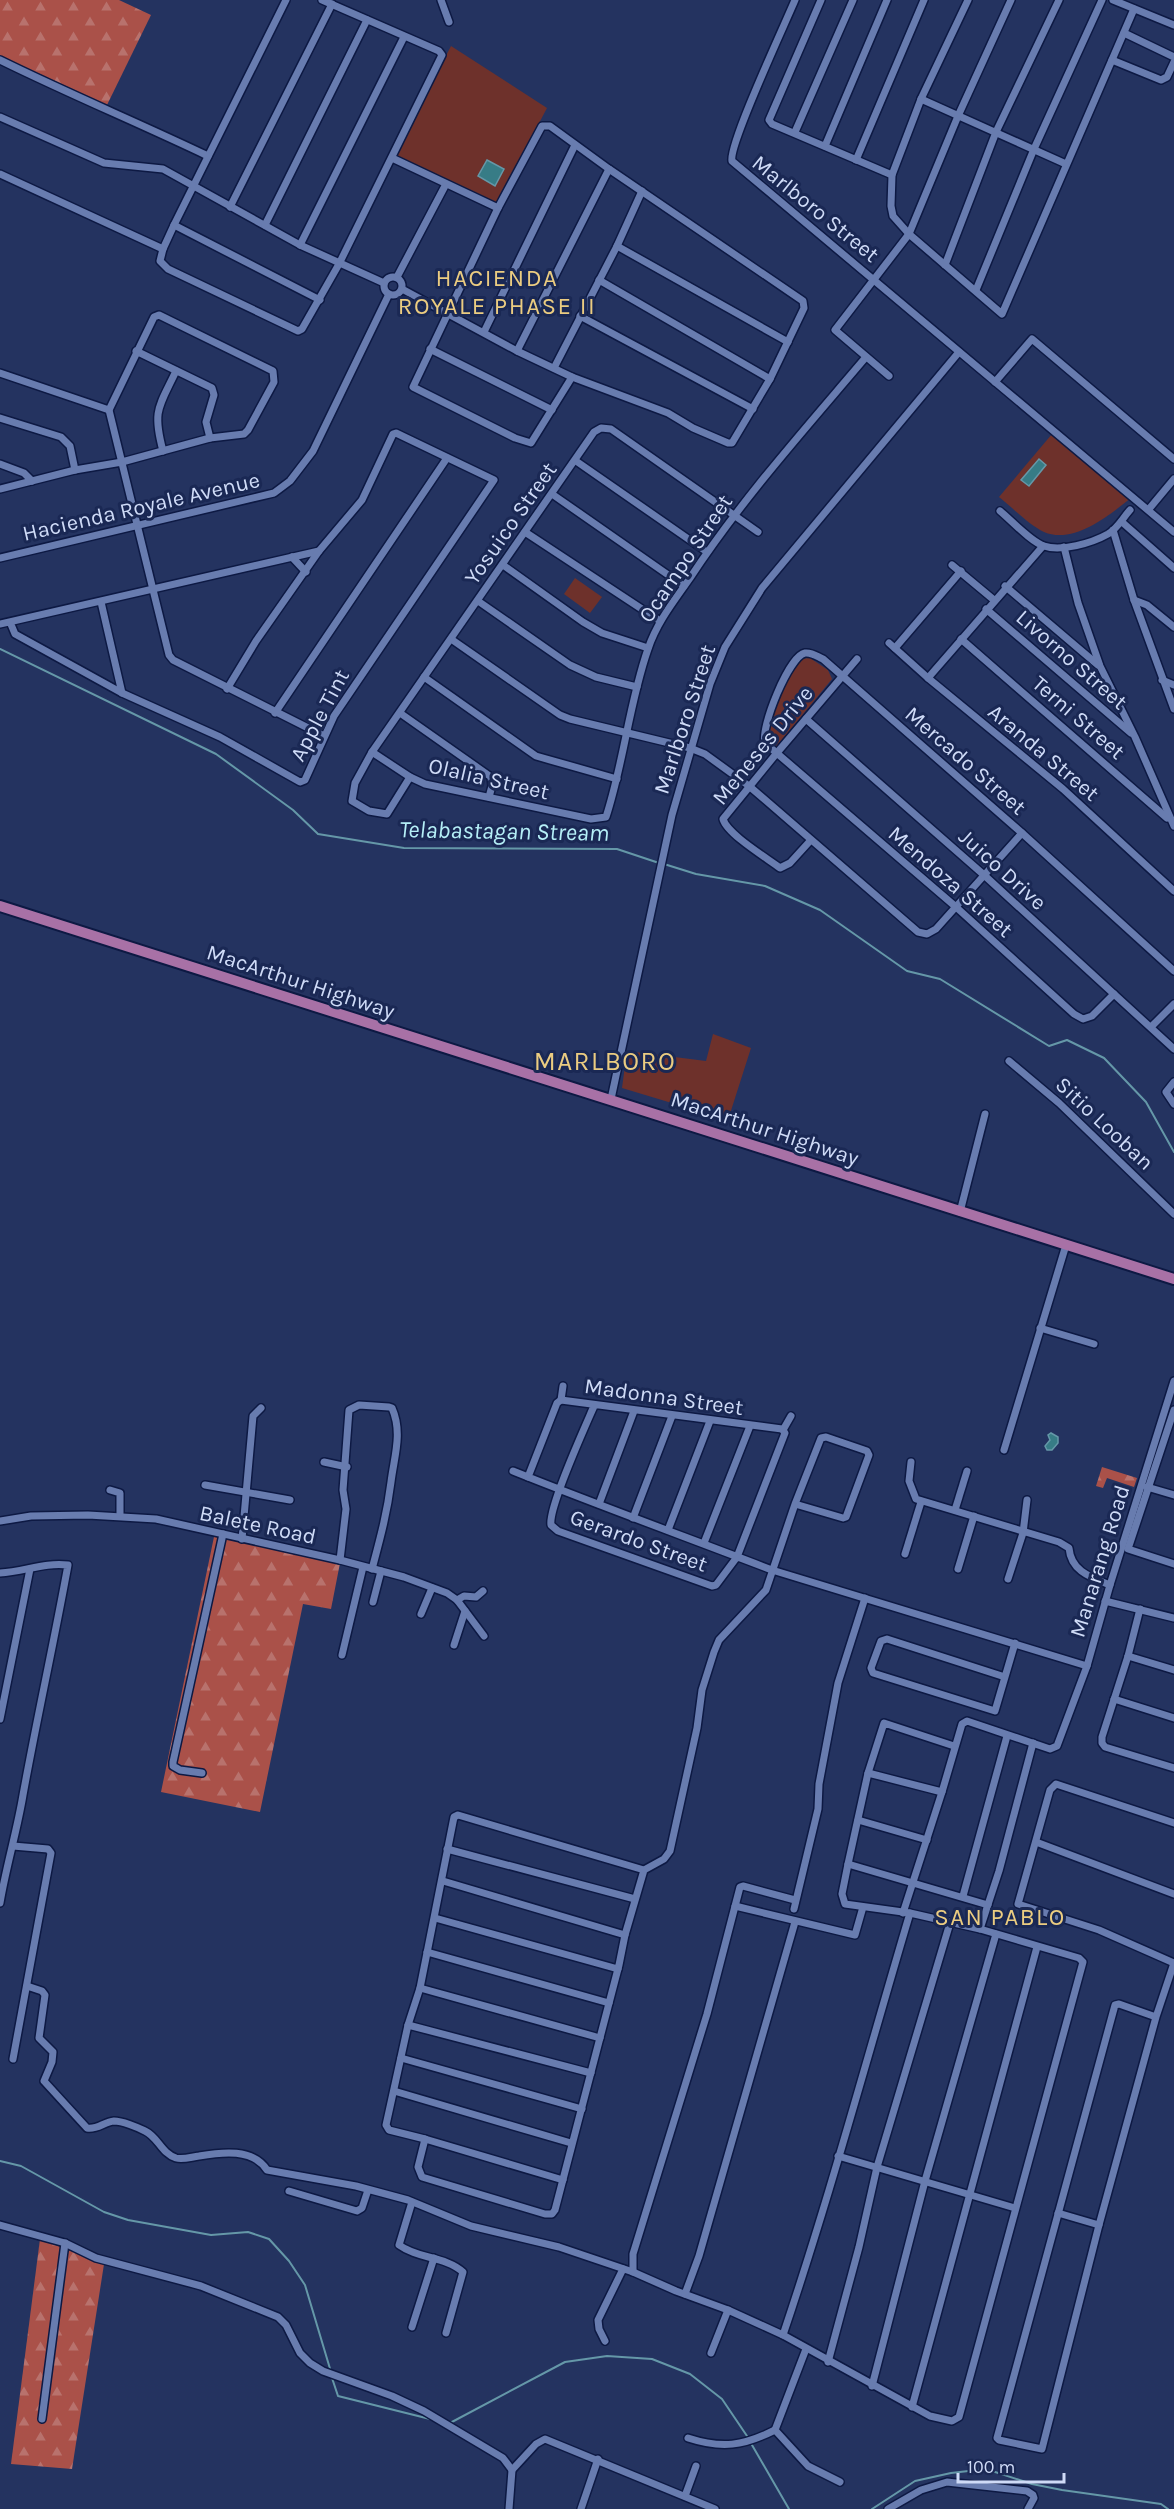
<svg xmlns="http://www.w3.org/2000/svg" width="1174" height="2509" font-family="Karla,sans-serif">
  <defs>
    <pattern id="forest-firs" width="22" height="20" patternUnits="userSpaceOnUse" patternTransform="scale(1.5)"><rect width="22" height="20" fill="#aa5149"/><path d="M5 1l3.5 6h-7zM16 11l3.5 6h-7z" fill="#b8726d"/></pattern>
  </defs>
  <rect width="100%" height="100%" fill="#243360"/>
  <g fill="url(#forest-firs)">
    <polygon points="0,0 119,0 151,15 107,105 0,56"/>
    <polygon points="1102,1467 1137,1478 1134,1487 1107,1478 1103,1488 1096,1486"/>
    <polygon points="215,1532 341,1558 331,1609 303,1604 260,1812 161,1792"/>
    <polygon points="40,2239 104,2264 72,2469 11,2464"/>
  </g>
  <g fill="#6e312b">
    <polygon points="451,46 547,108 494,209 393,159"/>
    <path d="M1052,434l80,63c-21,17 -58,48 -88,35 -15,-7 -31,-24 -45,-35z"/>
    <polygon points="575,578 602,597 590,613 564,594"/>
    <path d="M810,658l18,12 4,9 -57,69 -8,-7c-1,-24 18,-63 32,-82z"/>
    <polygon points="713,1034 751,1048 728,1120 622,1088 627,1051 706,1061"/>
  </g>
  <g fill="#377c86" stroke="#6598a8" stroke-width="1.5">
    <polygon points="487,160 504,169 495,186 478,176"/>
    <polygon points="1039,459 1046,465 1029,486 1021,480"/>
    <polygon points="1051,1433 1058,1437 1058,1443 1052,1450 1047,1450 1045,1446 1050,1440 1048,1435"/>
  </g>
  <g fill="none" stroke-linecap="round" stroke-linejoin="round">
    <g stroke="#6598a8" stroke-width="2">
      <polyline points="0,649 216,754 293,810 318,834 404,848 617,849 659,863"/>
      <polyline points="664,864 696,874 765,886 820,910 907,971 940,979 1049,1046 1067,1040 1104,1058 1146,1102 1174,1152"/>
      <polyline points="0,2161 21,2166 104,2212 128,2220 211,2235 248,2232 269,2239 289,2261 305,2285 331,2372"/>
      <polyline points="332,2378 338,2396 430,2419"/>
      <polyline points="450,2423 565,2362 607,2356 652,2359 690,2374 722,2399 747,2436"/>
      <polyline points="752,2445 789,2509"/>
      <polyline points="872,2509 915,2481 951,2473 986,2469 1032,2484 1062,2490 1161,2504 1168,2509"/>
    </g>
    <g stroke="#0d1943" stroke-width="10">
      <g id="minor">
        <polyline points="286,0 174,225 163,249 160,261 168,269 298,331 302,329 339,264 442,55 439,51 322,0"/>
        <polyline points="441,0 449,22"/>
        <path d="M795,0c-10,24 -67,146 -63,161l442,371"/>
        <polyline points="821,0 769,120 772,124 892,175"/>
        <polyline points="968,0 921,99 892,175 891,206 893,216 909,234 1002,314 1134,9"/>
        <polyline points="1113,0 1174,25"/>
        <polyline points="1124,33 1174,57"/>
        <path d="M0,60c69,34 139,63 208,96"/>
        <polyline points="1112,60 1161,80 1167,77 1174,62"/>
        <polyline points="921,99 1066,164"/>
        <polyline points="0,117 104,163 163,169 300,245 384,283"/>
        <polygon points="542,126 550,126 609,169 803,301 804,308 770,379 732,443 728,443 693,428 668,413 572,377 531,443 515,438 413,387 498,208"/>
        <polyline points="795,132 853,0"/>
        <polyline points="825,146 887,0"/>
        <polyline points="392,158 498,208"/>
        <polyline points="856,160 924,0"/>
        <polyline points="0,174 163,249"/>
        <polyline points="230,207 332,4"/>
        <polyline points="174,225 320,300"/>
        <polyline points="265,225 367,20"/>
        <polyline points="300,245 404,37"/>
        <polyline points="617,246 788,342"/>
        <polyline points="945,265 996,132 1059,0"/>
        <circle cx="393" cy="286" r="9"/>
        <polyline points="397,277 446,184"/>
        <polyline points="599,280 770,379"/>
        <polyline points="402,289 517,351 572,377"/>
        <polyline points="976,290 1034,149 1102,0"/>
        <polyline points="580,316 753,409"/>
        <polyline points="484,332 575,145"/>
        <polyline points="430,349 552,410"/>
        <polyline points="136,351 212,388 214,395 206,422 210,438"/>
        <polyline points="517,351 609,169"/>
        <polyline points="554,368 617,246 642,191"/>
        <polyline points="0,373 109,410"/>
        <polyline points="889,376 835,330 909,234 958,116 1011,0"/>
        <polyline points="995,382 1032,339 1174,459"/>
        <polyline points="0,418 61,437 70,446 75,470"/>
        <path d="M163,451c-11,-41 -4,-44 13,-80"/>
        <polyline points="576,461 707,552"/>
        <polyline points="0,464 24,473 32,481"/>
        <polyline points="0,489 75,470 122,462 210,438 244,434 248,430 274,382 273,371 159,315 154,317 109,410 169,655 173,660 324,736"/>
        <polyline points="552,494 684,586"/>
        <polyline points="1149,509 1174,479"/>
        <path d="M1000,511c11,9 31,31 44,35 17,6 48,-3 64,-12 10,-6 14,-15 22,-24"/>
        <polyline points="1122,522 1174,568"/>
        <polyline points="1113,530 1134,600 1174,709"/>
        <polyline points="525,532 660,621"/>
        <polyline points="1064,547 1078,603 1100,666 1135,737 1174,826"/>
        <polyline points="292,557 306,572"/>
        <polyline points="0,558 274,493 290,481 313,451 389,294"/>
        <polyline points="503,565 583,622 602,633 648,648"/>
        <polyline points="952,565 994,600"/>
        <polyline points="1005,586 1098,665"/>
        <polyline points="1134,600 1147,605 1174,627"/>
        <polyline points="478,601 570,665 596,677 637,687"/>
        <polyline points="101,602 122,693"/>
        <polyline points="986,609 1131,733"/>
        <polyline points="0,624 319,551 362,500 393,434 396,433 494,480 334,716 305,780 300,782 220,737 122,693 15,634 10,622"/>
        <polyline points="451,639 560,715 570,719 690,748 705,754 749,786 918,932 927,934 936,929 1022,833"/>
        <polyline points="961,639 1167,818"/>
        <polyline points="889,643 928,678 1063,789 1174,891"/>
        <polyline points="895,648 961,571"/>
        <polyline points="424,677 536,756 617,779"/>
        <polyline points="928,678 1043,546"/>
        <polyline points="1162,680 1174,685"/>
        <polyline points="227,689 256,641 319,551"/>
        <polyline points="275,713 447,458"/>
        <polyline points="400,713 491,777 492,786 489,797"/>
        <polyline points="806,719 984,875 1174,1049"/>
        <path d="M372,752l38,25 15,7 166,35 15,-2c18,-55 23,-114 42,-168 9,-27 26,-48 42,-71 52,-79 115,-149 176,-221"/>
        <polyline points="410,777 387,814 369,811 352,801 355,783 372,752 594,432 601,428 611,429 758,532"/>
        <path d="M810,841l-20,22 -10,5c-13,-10 -53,-34 -57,-49l53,-65 81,-95"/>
        <path d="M1114,994l-22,22 -9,3 -9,-5 -118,-107 -191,-164c-5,-15 24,-87 40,-90 7,-1 13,4 18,6l199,174 152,138"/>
        <polyline points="1151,1027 1174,1004"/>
        <polyline points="1009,1061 1059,1103 1174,1214"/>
        <polyline points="1174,1082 1166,1092 1174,1104"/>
        <polyline points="611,1099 672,815 710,684 725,647 762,588 959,352"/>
        <polyline points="960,1212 985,1114"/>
        <polyline points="1040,1328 1094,1344"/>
        <polyline points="561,1400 563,1386"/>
        <path d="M594,1406c-9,21 -46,102 -43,119l7,6 154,55 4,-1 21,-28 48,-124 -3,-4 -221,-29 -4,3 -29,74c81,32 163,62 244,93l315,96"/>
        <polyline points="1174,1410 1128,1549 1174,1564"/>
        <polyline points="783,1430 791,1416"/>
        <polyline points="1004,1450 1066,1245"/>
        <polyline points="324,1462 347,1467"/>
        <path d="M911,1462l-2,19 7,18 143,43 10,6c2,23 21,29 41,37"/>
        <polyline points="513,1471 528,1477"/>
        <polyline points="205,1485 290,1500"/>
        <polyline points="1147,1487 1174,1495"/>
        <polyline points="110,1490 120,1493 120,1516"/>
        <polyline points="599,1504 634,1411"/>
        <polyline points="955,1510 967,1471"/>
        <polyline points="633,1518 672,1416"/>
        <polyline points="0,1521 31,1516 88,1515 156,1519 340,1560 404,1577 447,1593 457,1600 484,1636"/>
        <polyline points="668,1530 710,1421"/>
        <polyline points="242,1539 253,1416 261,1408"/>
        <polyline points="704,1543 750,1426"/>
        <polyline points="905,1554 921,1502"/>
        <path d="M340,1560l6,-51 -3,-19 6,-80 10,-5 30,2 3,1c11,25 2,49 -1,74 -4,32 -11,57 -19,87"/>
        <polyline points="958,1569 974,1516"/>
        <path d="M0,1573c24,-1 44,-11 68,-8 -14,77 -31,153 -45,230 -6,36 -17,72 -23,108"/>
        <polyline points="1008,1579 1023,1533 1027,1500"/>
        <polyline points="457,1600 464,1596 476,1597 483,1591"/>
        <polyline points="1105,1601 1174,1618"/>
        <polyline points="373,1602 381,1571"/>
        <polyline points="1140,1609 1128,1656 1102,1737 1102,1743 1105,1747 1174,1768"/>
        <polyline points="421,1614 432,1588"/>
        <polyline points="454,1645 465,1611"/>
        <polyline points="342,1655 363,1567"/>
        <polyline points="1128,1656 1174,1670"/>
        <polyline points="1005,1677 887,1639 881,1641 871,1668 873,1673 995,1711 1015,1643"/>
        <polyline points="1114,1699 1174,1718"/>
        <polyline points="0,1719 30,1569"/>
        <polyline points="202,1773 180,1770 173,1766 173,1762 223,1534"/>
        <polyline points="868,1773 942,1792"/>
        <polyline points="858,1820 927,1840"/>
        <polyline points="1174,1823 1056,1784 1050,1790 1018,1904 1099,1930 1174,1963"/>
        <polyline points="1036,1842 1174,1894"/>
        <polyline points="13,1846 48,1849 51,1853 13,2059"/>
        <polyline points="447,1849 635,1899"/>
        <polyline points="848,1864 988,1905"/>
        <polyline points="644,1870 625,1935 619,1965 555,2210 552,2214 545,2214 422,2177 418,2167 425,2139 389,2130 386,2125 408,2025 420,1988 454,1817 458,1815 644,1870 664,1859 670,1851 697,1728 702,1690 714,1652 719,1640 766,1590 795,1504 821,1438 826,1437 867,1451 869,1455 846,1517 843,1518 795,1504"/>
        <polyline points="443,1881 625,1935"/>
        <polyline points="963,1896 1007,1736"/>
        <polyline points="735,1906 855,1935 863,1907"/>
        <polyline points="794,1909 818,1809 819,1784 838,1683 865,1598"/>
        <polyline points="903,1913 942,1792 962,1724 967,1721 1050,1749 1057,1746 1087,1666 1110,1585 1174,1381"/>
        <polyline points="435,1918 618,1969"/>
        <polyline points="980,1929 999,1871 1033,1743"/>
        <polyline points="427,1952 609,2003"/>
        <path d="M27,1986l15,5 3,4 -6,43 14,14 -1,10 -8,19 43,47c10,2 17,-6 27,-7 8,0 23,6 31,10 13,6 16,22 31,27 7,2 15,-1 23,-2 23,-4 54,-8 68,14l89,16 52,14 63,26 88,21 74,25 43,19 52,19 55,25 147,81 22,5 7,-4 124,-455 -4,-4 -99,-29 -70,-16 -65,-9 -3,-10 6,-30 20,-91 16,-50 70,23"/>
        <polyline points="420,1988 600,2038"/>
        <polyline points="1156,2017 1119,2004 1115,2005 997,2438 999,2440 1042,2449 1099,2225 1156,2017 1174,1963"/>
        <polyline points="408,2025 591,2073"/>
        <polyline points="401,2058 582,2109"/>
        <polyline points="394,2091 571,2143"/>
        <polyline points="425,2139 563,2180"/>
        <polyline points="838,2156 1015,2208"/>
        <polyline points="289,2191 357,2211 362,2208 368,2190"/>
        <path d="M412,2202l-13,43c19,14 46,11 64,27l-17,61"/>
        <polyline points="1058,2213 1099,2225"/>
        <polyline points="0,2225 65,2243 96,2258 201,2286 278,2317 286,2325 300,2353 310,2363 323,2371 392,2396 424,2411 503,2458 512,2470 509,2509"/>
        <polyline points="633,2272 633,2254 707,2014 740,1887 743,1886 795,1900"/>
        <polyline points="685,2294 699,2256 795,1922"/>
        <polyline points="412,2327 434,2258"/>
        <path d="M783,2335c47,-139 85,-281 127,-422"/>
        <polyline points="605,2341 599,2329 598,2320 623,2269"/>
        <polyline points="806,2349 775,2430 808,2466 840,2482"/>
        <polyline points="711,2353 728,2310"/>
        <polyline points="828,2362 859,2247 877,2167 950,1923"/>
        <polyline points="872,2386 925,2181 996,1934"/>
        <polyline points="912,2407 1037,1947"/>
        <polyline points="42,2419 65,2243"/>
        <path d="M688,2438c34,11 55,8 87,-8"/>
        <polyline points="512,2470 536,2444 545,2439 715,2509"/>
        <polyline points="685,2496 696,2466"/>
        <polyline points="581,2509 598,2459"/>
        <polyline points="888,2509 921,2490 947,2482 1027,2491 1033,2495 1034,2498 1028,2509"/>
      </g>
    </g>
    <g stroke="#0d1943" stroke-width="14">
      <polyline id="highway" points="0,906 1174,1279"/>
    </g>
    <use href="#minor" stroke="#687caf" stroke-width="7"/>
    <use href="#highway" stroke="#a871a6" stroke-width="10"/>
  </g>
  <g text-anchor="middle" stroke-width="6" stroke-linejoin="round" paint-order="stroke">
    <g font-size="22" fill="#cfdbf7" stroke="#1a2854">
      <text transform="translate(816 208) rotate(39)" y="8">Marlboro Street</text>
      <text transform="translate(141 506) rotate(-13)" y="8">Hacienda Royale Avenue</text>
      <text transform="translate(510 523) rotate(-55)" y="8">Yosuico Street</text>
      <text transform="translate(685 558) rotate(-56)" y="8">Ocampo Street</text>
      <text transform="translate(1072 659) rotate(41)" y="8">Livorno Street</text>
      <text transform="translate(319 715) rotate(-62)" y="8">Apple Tint</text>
      <text transform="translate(1079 717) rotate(41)" y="8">Terni Street</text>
      <text transform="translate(684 719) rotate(-72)" y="8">Marlboro Street</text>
      <text transform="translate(762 745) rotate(-51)" y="8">Meneses Drive</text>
      <text transform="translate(1044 752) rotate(40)" y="8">Aranda Street</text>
      <text transform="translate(966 760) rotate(41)" y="8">Mercado Street</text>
      <text transform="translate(489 778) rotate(13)" y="8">Olalia Street</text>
      <text transform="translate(1003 869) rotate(42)" y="8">Juico Drive</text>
      <text transform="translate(951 881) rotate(41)" y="8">Mendoza Street</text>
      <text transform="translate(301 981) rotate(18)" y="8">MacArthur Highway</text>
      <text transform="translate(1105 1123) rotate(43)" y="8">Sitio Looban</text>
      <text transform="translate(765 1128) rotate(18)" y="8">MacArthur Highway</text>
      <text transform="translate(664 1396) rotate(8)" y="8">Madonna Street</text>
      <text transform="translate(258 1524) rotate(12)" y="8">Balete Road</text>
      <text transform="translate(639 1540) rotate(20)" y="8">Gerardo Street</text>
      <text transform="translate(1099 1561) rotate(-73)" y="8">Manarang Road</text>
    </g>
    <g font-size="24" letter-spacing="1.5" fill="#ebcc81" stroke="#1a2854">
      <text x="497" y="286">HACIENDA<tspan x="497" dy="28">ROYALE PHASE II</tspan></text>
      <text x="1000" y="1925">SAN PABLO</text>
    </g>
    <g font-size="24" font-style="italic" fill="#b5eff7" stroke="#1a2854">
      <text transform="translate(504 831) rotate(1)" y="8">Telabastagan Stream</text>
    </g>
    <g font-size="26" letter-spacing="1.5" fill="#ebcc81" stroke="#1a2854">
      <text x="605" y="1070">MARLBORO</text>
    </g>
  </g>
  <path d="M958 2473v9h106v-9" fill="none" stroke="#cfdbf7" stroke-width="3"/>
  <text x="967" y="2473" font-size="18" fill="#cfdbf7" stroke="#1a2854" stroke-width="4.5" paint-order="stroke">100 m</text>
</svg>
